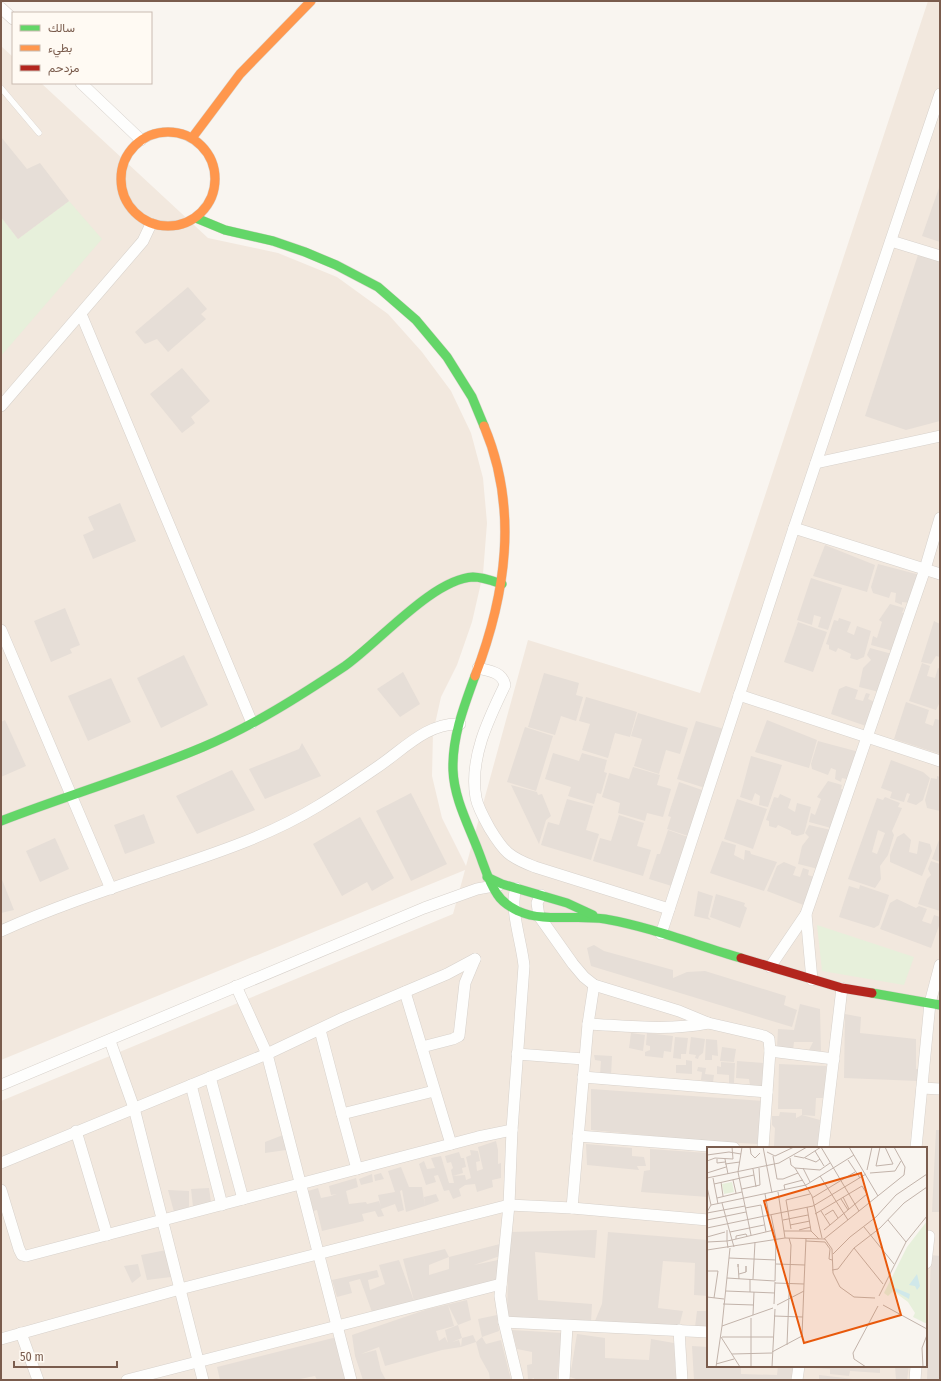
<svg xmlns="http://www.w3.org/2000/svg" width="941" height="1381" font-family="'Fira Sans Condensed',Vazirmatn,sans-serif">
  <rect width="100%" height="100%" fill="#f9f5f0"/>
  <path fill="#f2e8de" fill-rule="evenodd" d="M928,1h12v1379h-939v-279l452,-187 12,-44 -464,190v-1014l12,11v26h28l167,155 70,15 59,24 51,37 34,38 29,39 20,42 12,45 4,45 -4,51 -11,48 -15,43 -16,32 -8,36 -1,43 10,42 24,48 62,-226 172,53zM708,1148h218v218h-218z"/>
  <g fill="#e7f0db">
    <polygon points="69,201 102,239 1,356 1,217 18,239"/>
    <polygon points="817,925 914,957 904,985 822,971"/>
  </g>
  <g fill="#e6ded7" fill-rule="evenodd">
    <polygon points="1,137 27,169 40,163 69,201 18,239 1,217"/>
    <polygon points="940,185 940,242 922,236"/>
    <polygon points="918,255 940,262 940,421 906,430 865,416"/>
    <polygon points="188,287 207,309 201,314 206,319 168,352 157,339 145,344 135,332"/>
    <polygon points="182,368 210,401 191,417 195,423 182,433 150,394"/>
    <polygon points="120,503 136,541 93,559 83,535 94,530 88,517"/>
    <polygon points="825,545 875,565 867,592 813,576"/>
    <polygon points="878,564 920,575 910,603 902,602 902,605 895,602 896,593 891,592 889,598 873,593 871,587"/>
    <polygon points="811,578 842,588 828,630 818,627 821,617 814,615 812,625 797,620"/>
    <polygon points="890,604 904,608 902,613 906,613 893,651 871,645 873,636 877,638 882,622 879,620"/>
    <polygon points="65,608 80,645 70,649 72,653 51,662 34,621"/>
    <polygon points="839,618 851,622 847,632 854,635 857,626 871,631 864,657 857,660 850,658 851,654 838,648 836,652 829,649 829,645 826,644 834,620 838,621"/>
    <polygon points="934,621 940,624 940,657 936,656 931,664 921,662"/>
    <polygon points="798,622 827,632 813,672 784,662"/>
    <polygon points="870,648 892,654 879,692 859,687 863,668 871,660 867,655"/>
    <polygon points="184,655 208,705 161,728 137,678"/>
    <polygon points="922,663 930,666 927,676 935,678 938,668 940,669 940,702 936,710 909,701"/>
    <polygon points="403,672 420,704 400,717 377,689"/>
    <polygon points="544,673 579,683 576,695 583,697 576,721 561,716 555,735 528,727"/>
    <polygon points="111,678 131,722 88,741 68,696"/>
    <polygon points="846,686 858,690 855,699 863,701 866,693 870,694 868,699 875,702 866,726 831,714 839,689"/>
    <polygon points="586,697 637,712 630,737 615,733 608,758 582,750 590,724 579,721"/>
    <polygon points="906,702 929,710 925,723 933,726 935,719 940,720 940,754 894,739"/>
    <polygon points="638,713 688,728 680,754 666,750 659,774 634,766 642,739 631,736"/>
    <polygon points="5,720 26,766 1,777 1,722"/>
    <polygon points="767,720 817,740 809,768 755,752"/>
    <polygon points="696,721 724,729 705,788 677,779"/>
    <polygon points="525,727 553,736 536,791 507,782"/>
    <polygon points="818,741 859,752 850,780 842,778 841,782 835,779 836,770 831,768 828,775 812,769 811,764"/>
    <polygon points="302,743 321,776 265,799 249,769 299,749"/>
    <polygon points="553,753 579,761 582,753 607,760 604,772 607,773 601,794 597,793 594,804 568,796 571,787 545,779"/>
    <polygon points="751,756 782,765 768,807 759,805 760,796 755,793 752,801 740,797"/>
    <polygon points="891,760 923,772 930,778 923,800 916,805 907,802 910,794 907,793 904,802 890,798 892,792 881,788"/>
    <polygon points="633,767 660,775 657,785 671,789 663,817 647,813 645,821 618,813 620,803 602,797 609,773 629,779"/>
    <polygon points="232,770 255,810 197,834 176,796"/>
    <polygon points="937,776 940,777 940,811 927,808 925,800 931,778 937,779"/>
    <polygon points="828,781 842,785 841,789 845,790 831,828 809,822 811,813 815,815 821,799 817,797"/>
    <polygon points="679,782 705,791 691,837 667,829 671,817 668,816"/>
    <polygon points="511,785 537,792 538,795 542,794 551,816 546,820 539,844"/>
    <polygon points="411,793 447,864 411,881 376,811"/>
    <polygon points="780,794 791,799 788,808 795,812 797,803 811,807 804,834 797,836 791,834 791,831 778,825 776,828 769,826 769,821 766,820 774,797 778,798"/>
    <path d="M885,797l15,6 -2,4 4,1 -10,23 2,4 -6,20 -8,11 1,13 -6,9 -27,-9 29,-81 6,2zM878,830l7,3 -8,21 -5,-2z"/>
    <polygon points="567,799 593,806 586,830 599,834 591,860 541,845 548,822 559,825"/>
    <polygon points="737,799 767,809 753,849 724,839"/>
    <polygon points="144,814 155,843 125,854 114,825"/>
    <polygon points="619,815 644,823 637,846 651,850 643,876 593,861 600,838 611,841"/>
    <polygon points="360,817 394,878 372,891 367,882 342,896 313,844"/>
    <polygon points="809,825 831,830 818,869 798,864 802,846 809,837 805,833"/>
    <polygon points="668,830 691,838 675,887 649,879 657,854 660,854"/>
    <polygon points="904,833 911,840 909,852 917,854 919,841 930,844 932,851 922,876 890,862 890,855 897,837"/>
    <polygon points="940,837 940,862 932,859"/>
    <polygon points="55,838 69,869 40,882 26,851"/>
    <polygon points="722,841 736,845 734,855 744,860 745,850 750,851 751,854 777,862 764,891 710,873"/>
    <polygon points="931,861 940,864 940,911 918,904 927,879 931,875 928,869"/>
    <polygon points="784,862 796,867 793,875 800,877 803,868 809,870 808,875 814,877 806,906 767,891 777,866"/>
    <polygon points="1,877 14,910 1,913"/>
    <polygon points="860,885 889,895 879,925 874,928 839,917 849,886 859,889"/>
    <polygon points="698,891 713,896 708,917 711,920 694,916"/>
    <polygon points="716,894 745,903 744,906 747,908 740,928 710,917"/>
    <polygon points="897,899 916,908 919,906 927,909 922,921 931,924 934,915 940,917 940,923 931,948 880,929 890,903"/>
    <polygon points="594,945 604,951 673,970 673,978 687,972 705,971 786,996 784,1005 797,1010 792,1027 591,966 587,948"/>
    <polygon points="800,1004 820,1009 821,1051 809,1050 813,1042 794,1042 793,1050 777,1048 778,1029 794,1030"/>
    <polygon points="845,1014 861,1017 860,1033 916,1039 916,1069 919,1069 918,1081 844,1078"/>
    <polygon points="631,1033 645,1035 643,1051 629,1048"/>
    <polygon points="647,1033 673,1036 671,1052 664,1051 663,1058 645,1056 645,1052 650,1050 650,1046 646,1045"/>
    <polygon points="675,1037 688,1038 686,1054 681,1054 681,1059 673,1058"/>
    <polygon points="691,1037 705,1039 703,1053 699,1056 698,1059 695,1058 696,1055 689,1054"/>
    <polygon points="706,1039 717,1040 718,1056 712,1055 712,1060 705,1060"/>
    <polygon points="722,1047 736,1049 734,1062 720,1061"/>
    <polygon points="594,1055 612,1056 611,1076 600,1075 601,1061 595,1060"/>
    <polygon points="686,1060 692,1061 692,1074 676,1073 676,1065 686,1065"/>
    <polygon points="737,1061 765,1063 763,1086 750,1085 749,1079 736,1078"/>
    <polygon points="721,1062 735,1063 734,1083 729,1083 729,1075 717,1074 717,1066 721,1067"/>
    <polygon points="779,1064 826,1066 825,1098 816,1098 815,1116 802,1115 802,1109 778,1109"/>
    <polygon points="698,1067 706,1068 705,1074 714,1075 713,1082 701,1080 702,1072 697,1071"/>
    <polygon points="591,1089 764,1101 758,1144 707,1141 591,1130"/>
    <polygon points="780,1112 796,1113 796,1118 802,1115 820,1120 818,1148 774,1146 775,1128 772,1125 772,1116 779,1116"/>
    <polygon points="936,1130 940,1130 940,1212 932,1212"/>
    <polygon points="283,1135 286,1150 265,1153 265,1142"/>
    <polygon points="496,1141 498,1150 498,1164 501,1163 501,1178 492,1180 493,1187 477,1192 475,1184 465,1185 459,1189 461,1196 453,1199 449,1190 444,1191 438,1175 434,1176 436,1182 426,1185 419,1164 424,1161 427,1169 435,1168 431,1158 441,1156 449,1183 454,1183 451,1170 453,1168 451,1162 447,1163 445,1156 459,1152 461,1158 464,1158 466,1167 462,1168 463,1173 453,1176 465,1175 466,1180 471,1178 466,1157 471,1155 470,1150 478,1151 480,1161 476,1162 477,1171 483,1169 478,1147"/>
    <polygon points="586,1144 632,1148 632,1156 644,1157 646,1166 637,1166 639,1170 587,1165"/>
    <polygon points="650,1149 708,1153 708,1197 641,1192 644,1171 650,1170"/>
    <polygon points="401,1167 409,1187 422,1187 425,1206 424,1197 436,1194 439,1201 425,1206 406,1212 402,1190 400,1191 404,1210 398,1212 395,1204 381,1209 384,1216 378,1217 375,1211 362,1214 364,1221 322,1231 317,1210 313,1211 308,1191 318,1188 321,1198 331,1196 337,1194 331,1195 329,1186 356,1178 358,1187 346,1191 349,1204 366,1202 367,1204 379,1201 381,1207 378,1195 395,1192 388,1171"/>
    <polygon points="381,1173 384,1179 375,1181 374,1175"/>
    <polygon points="372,1174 373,1182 361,1185 359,1179"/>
    <polygon points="209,1188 211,1202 193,1207 191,1189"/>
    <polygon points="168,1190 189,1191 189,1207 174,1212"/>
    <polygon points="597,1230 595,1258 535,1252 538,1300 592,1304 591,1322 507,1317 509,1232"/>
    <polygon points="608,1232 708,1240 708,1296 694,1295 695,1263 663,1261 658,1308 683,1311 679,1327 595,1321 602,1304"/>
    <polygon points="500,1244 500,1256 474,1265 498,1260 498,1281 454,1290 434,1297 372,1312 360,1279 349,1282 352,1293 337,1297 332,1280 377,1270 379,1277 368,1280 370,1290 385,1284 379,1265 399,1260 414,1301 403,1259 445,1249 449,1257 429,1265 429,1275 449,1269 449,1257"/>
    <polygon points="166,1250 171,1277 147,1280 141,1255"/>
    <polygon points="931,1255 940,1256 940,1380 927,1380"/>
    <polygon points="138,1264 141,1276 132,1283 124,1266"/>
    <polygon points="467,1300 471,1320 458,1325 448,1305 454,1326 436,1331 439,1341 445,1337 448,1343 445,1330 458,1325 462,1338 452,1342 459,1340 461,1347 462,1338 473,1335 476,1342 461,1347 442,1350 385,1366 379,1347 361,1354 376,1350 381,1371 386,1380 363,1380 355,1356 352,1335 428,1309"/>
    <polygon points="697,1311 708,1311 708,1327 695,1327"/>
    <polygon points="497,1315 499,1331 482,1337 478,1319"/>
    <polygon points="512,1330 562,1333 557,1380 534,1380 534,1378 528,1380 527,1365 532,1364 532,1352 517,1349"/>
    <polygon points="577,1334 605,1338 605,1358 649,1360 651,1339 674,1343 676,1380 576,1380 576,1379 570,1377"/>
    <polygon points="337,1337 348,1379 317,1380 315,1376 295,1380 220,1380 217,1367"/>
    <polygon points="482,1337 486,1344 501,1340 511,1380 490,1380 489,1373 480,1357 476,1342"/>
    <polygon points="692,1346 708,1347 708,1366 741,1366 741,1374 777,1375 778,1366 795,1366 793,1380 694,1380"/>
    <polygon points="813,1366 880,1366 880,1373 850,1371 849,1376 830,1374 830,1369 813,1368"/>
    <polygon points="895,1366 909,1366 907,1380 896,1380"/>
    <polygon points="819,1375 853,1379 853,1380 819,1380"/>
  </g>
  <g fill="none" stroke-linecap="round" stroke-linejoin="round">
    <g stroke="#d7d1cb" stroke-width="6">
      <polyline id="lane" points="1,88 39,133"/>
    </g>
    <g stroke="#d7d1cb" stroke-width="12">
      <g id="street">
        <polyline points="1,8 13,19"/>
        <polyline points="81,83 141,140"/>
        <polyline points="891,241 940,256"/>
        <polyline points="81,314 252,723"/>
        <polyline points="1,406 143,241 151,224"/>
        <polyline points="816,463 940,436"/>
        <polyline points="794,528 940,94"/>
        <polyline points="1,630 111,889"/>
        <path d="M478,668c12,3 24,4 27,17 -17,35 -36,74 -29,113 2,10 9,22 14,31 14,23 19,28 45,38l134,42"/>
        <polyline points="739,695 940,761"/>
        <path d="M516,888c-7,20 6,55 8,78l-12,164 -3,75 -9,91 4,26 14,58"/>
        <polyline points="541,895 537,903 539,916 573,964 584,977 594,985 679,1011 708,1023 764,1036 769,1039 770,1051 763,1148"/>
        <path d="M1,931c51,-23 105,-41 158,-59 54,-18 110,-36 159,-66 20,-12 39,-25 58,-38 26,-17 51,-46 84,-44"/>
        <polyline points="661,934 794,528 940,574"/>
        <polyline points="770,967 806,914"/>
        <polyline points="812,980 806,914 925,569 940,518"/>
        <polyline points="236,986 267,1054 351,1380"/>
        <polyline points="405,992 451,1144"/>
        <path d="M588,1024c40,2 80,7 120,-1"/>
        <polyline points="320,1030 342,1114 434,1091"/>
        <polyline points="110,1041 134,1108 203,1380"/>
        <polyline points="422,1047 453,1039 459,1036 465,983 475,959"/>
        <polyline points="770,1051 834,1059"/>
        <polyline points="517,1054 584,1059"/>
        <polyline points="210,1077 243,1199"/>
        <polyline points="583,1077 767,1092"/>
        <polyline points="1,1085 424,908 477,889 499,885"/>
        <polyline points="191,1085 222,1205"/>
        <polyline points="922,1088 940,1089"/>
        <polyline points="342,1114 357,1169"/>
        <polyline points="76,1131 107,1235"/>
        <polyline points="578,1136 734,1148"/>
        <polyline points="823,1148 842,988"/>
        <polyline points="916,1148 930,1003 940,965"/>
        <polyline points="1,1163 267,1054 343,1018 447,974 475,959"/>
        <polyline points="1,1190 19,1249 22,1255 26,1256 478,1137 512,1130"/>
        <polyline points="572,1208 588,1024 594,985"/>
        <polyline points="926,1263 929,1236"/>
        <polyline points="504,1322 708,1332"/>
        <polyline points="679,1330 682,1380"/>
        <polyline points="21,1333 38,1380"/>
        <polyline points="1,1339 180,1289 509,1205 572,1208 708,1220"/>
        <polyline points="127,1380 501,1284"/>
        <polyline points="564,1380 567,1326"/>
        <polyline points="797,1380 799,1366"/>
        <polyline points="915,1380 916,1366"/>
      </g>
    </g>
    <g stroke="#d9d2cb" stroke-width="10">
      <g id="fast">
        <polyline points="196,218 225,230 273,241 305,252 336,265 378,287 416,320 447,357 472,397 484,426"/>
        <path d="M475,676c-11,30 -23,61 -22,94 1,28 15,54 25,80 6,15 10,31 19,44 5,8 13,13 21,17 27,12 58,3 87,8 46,8 91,26 136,39"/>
        <path d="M1,821c67,-26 136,-46 202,-74 50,-21 97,-51 142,-81 34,-24 88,-87 128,-89 9,0 20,4 29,7"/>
        <polyline points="487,877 502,884 567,903 593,915"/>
        <polyline points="872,993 940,1005"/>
      </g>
    </g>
    <g stroke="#d9d2cb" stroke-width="10">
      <g id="slow">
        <circle cx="168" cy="179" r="47"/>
        <polyline points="192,138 240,74 311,1"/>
        <path d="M475,676c31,-81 44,-167 9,-250"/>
      </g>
    </g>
    <g stroke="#d9d2cb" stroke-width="10">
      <polyline id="jam" points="741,958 842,988 872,993"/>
    </g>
    <use href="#lane" stroke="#fefefd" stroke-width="5.5"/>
    <use href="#street" stroke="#fefefd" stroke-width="11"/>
    <use href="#fast" stroke="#63d668" stroke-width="9"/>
    <use href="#slow" stroke="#ff974d" stroke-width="9"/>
    <use href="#jam" stroke="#b3261e" stroke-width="9"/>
  </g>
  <g transform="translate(707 1147)">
    <rect width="220" height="220" fill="#f9f5f0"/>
    <path d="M25,35l2,10 -10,2 -2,-10zM220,74v102h-2l-12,-6 2,-4 -7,-11 -15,-11 -5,5 -4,-3 23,-46z" fill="#e7f0db"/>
    <path d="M210,127l3,12 -3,4 -2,-4 -6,-1zM188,141l15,6 -1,5 -14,-8z" fill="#d0e8ea"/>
    <path fill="none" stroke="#c2b3aa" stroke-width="1" d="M35,0l-4,25 13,63M43,0l1,7 4,4 5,-5M56,0l9,46M114,0l38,64M142,0l29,49M173,0l-4,19 17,-2 -8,-17M108,4l9,15M60,5l8,4 19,-9M0,8l22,-3 12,2M66,9l4,23h6l15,-6M87,9l10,2 17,-11M83,11l1,7 4,3M98,11l11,4 4,-3M10,12v4l8,-1M18,12l3,15M141,13l12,18M0,14l8,-3 18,1 -1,-12M18,17l15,-2M96,21l7,14M46,22l3,18M160,23l5,-23M0,26l19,-6M163,26l25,-2 6,-10M113,29l28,44M0,31l72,-15 28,-16M6,31l5,26M26,33l3,13M14,35l2,14M7,37l40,-9M0,40l4,18 -4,7M35,42l18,-4 -1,-17M78,43l-1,-5 19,-5M71,45l7,46M58,47l4,21M136,50l6,12M10,51l25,-6M105,51l43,-26M134,52l7,11M15,56l10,37 -5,1v-11M4,58l95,-20 48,-30M100,60l4,24M38,61l16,-3 5,27M114,64l9,14M0,66l38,-7M108,67l47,-28 5,8 -43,36M118,68l8,-5 5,8M0,73l39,-8M76,73l25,-5M181,73l18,22M83,78l20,-4M157,80l30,37M0,81l106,-22 53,-32M84,82l-5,-29 24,-6M92,83l12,-3M77,84h27l8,8M23,85l34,-7M0,90l18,-5M115,91l-10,-42 -17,-28 25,2 10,-7M29,92v-3l10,-2 1,2M117,92l80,-64 1,-8 -11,-20M118,92l7,10 1,24 7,14 14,10 21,1M99,94l19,1 5,7 -1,10 3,1M0,95l20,-1 1,7M27,100l-2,-7 42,-10M23,101l-8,78 51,-18M147,101l29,36M0,103l78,-12 40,1M126,107l17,-17 26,-20 20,-22 31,-21M22,111l47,2M69,117l29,1M31,120v-3l1,15M125,123l6,-1 16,-21 26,-20 24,-25 23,-16M0,124h11l-4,27M32,127l7,-2v-6v6M20,131l48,3 1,-42 -5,-24M46,132l2,-37M68,136l29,1 2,-46M19,144l49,2M43,145v-13M172,149l27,-54 21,-26M0,150l17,2M16,157l31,1M67,157l1,-22M70,158l27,-14M176,158l44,24M46,168l1,-23M67,169l29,1M44,171v49M14,190l19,30M15,190h51M80,198l4,-100 -2,-7M65,205l30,-16 2,-52M25,207l40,-1M9,217l18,-5M9,220l6,-41M65,220l3,-58M159,220l-12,-8 -1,-6 25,-47M216,220l-1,-19 5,-13M220,220v-22"/>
    <path fill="#e8590c" fill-opacity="0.15" stroke="#e8590c" stroke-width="2" d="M154,26l40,142 -97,28 -40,-142z"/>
    <rect width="220" height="220" fill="none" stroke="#7a5c4d" stroke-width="2"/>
  </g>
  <rect width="941" height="1381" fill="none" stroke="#7a5c4d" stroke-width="4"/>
  <rect x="12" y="12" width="140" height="72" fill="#fffaf3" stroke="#cabbb1"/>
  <rect x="20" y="25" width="20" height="6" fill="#63d668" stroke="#cabbb1"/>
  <text x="48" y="32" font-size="12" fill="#7a5c4d">سالك</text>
  <rect x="20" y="45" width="20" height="6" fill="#ff974d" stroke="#cabbb1"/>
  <text x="48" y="52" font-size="12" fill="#7a5c4d">بطيء</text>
  <rect x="20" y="65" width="20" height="6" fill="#b3261e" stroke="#cabbb1"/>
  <text x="48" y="72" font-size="12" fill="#7a5c4d">مزدحم</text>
  <path d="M14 1361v6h103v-6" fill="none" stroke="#7a5c4d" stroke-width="2"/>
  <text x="20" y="1361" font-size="12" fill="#7a5c4d" stroke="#fffaf3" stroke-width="3" paint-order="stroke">50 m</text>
</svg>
